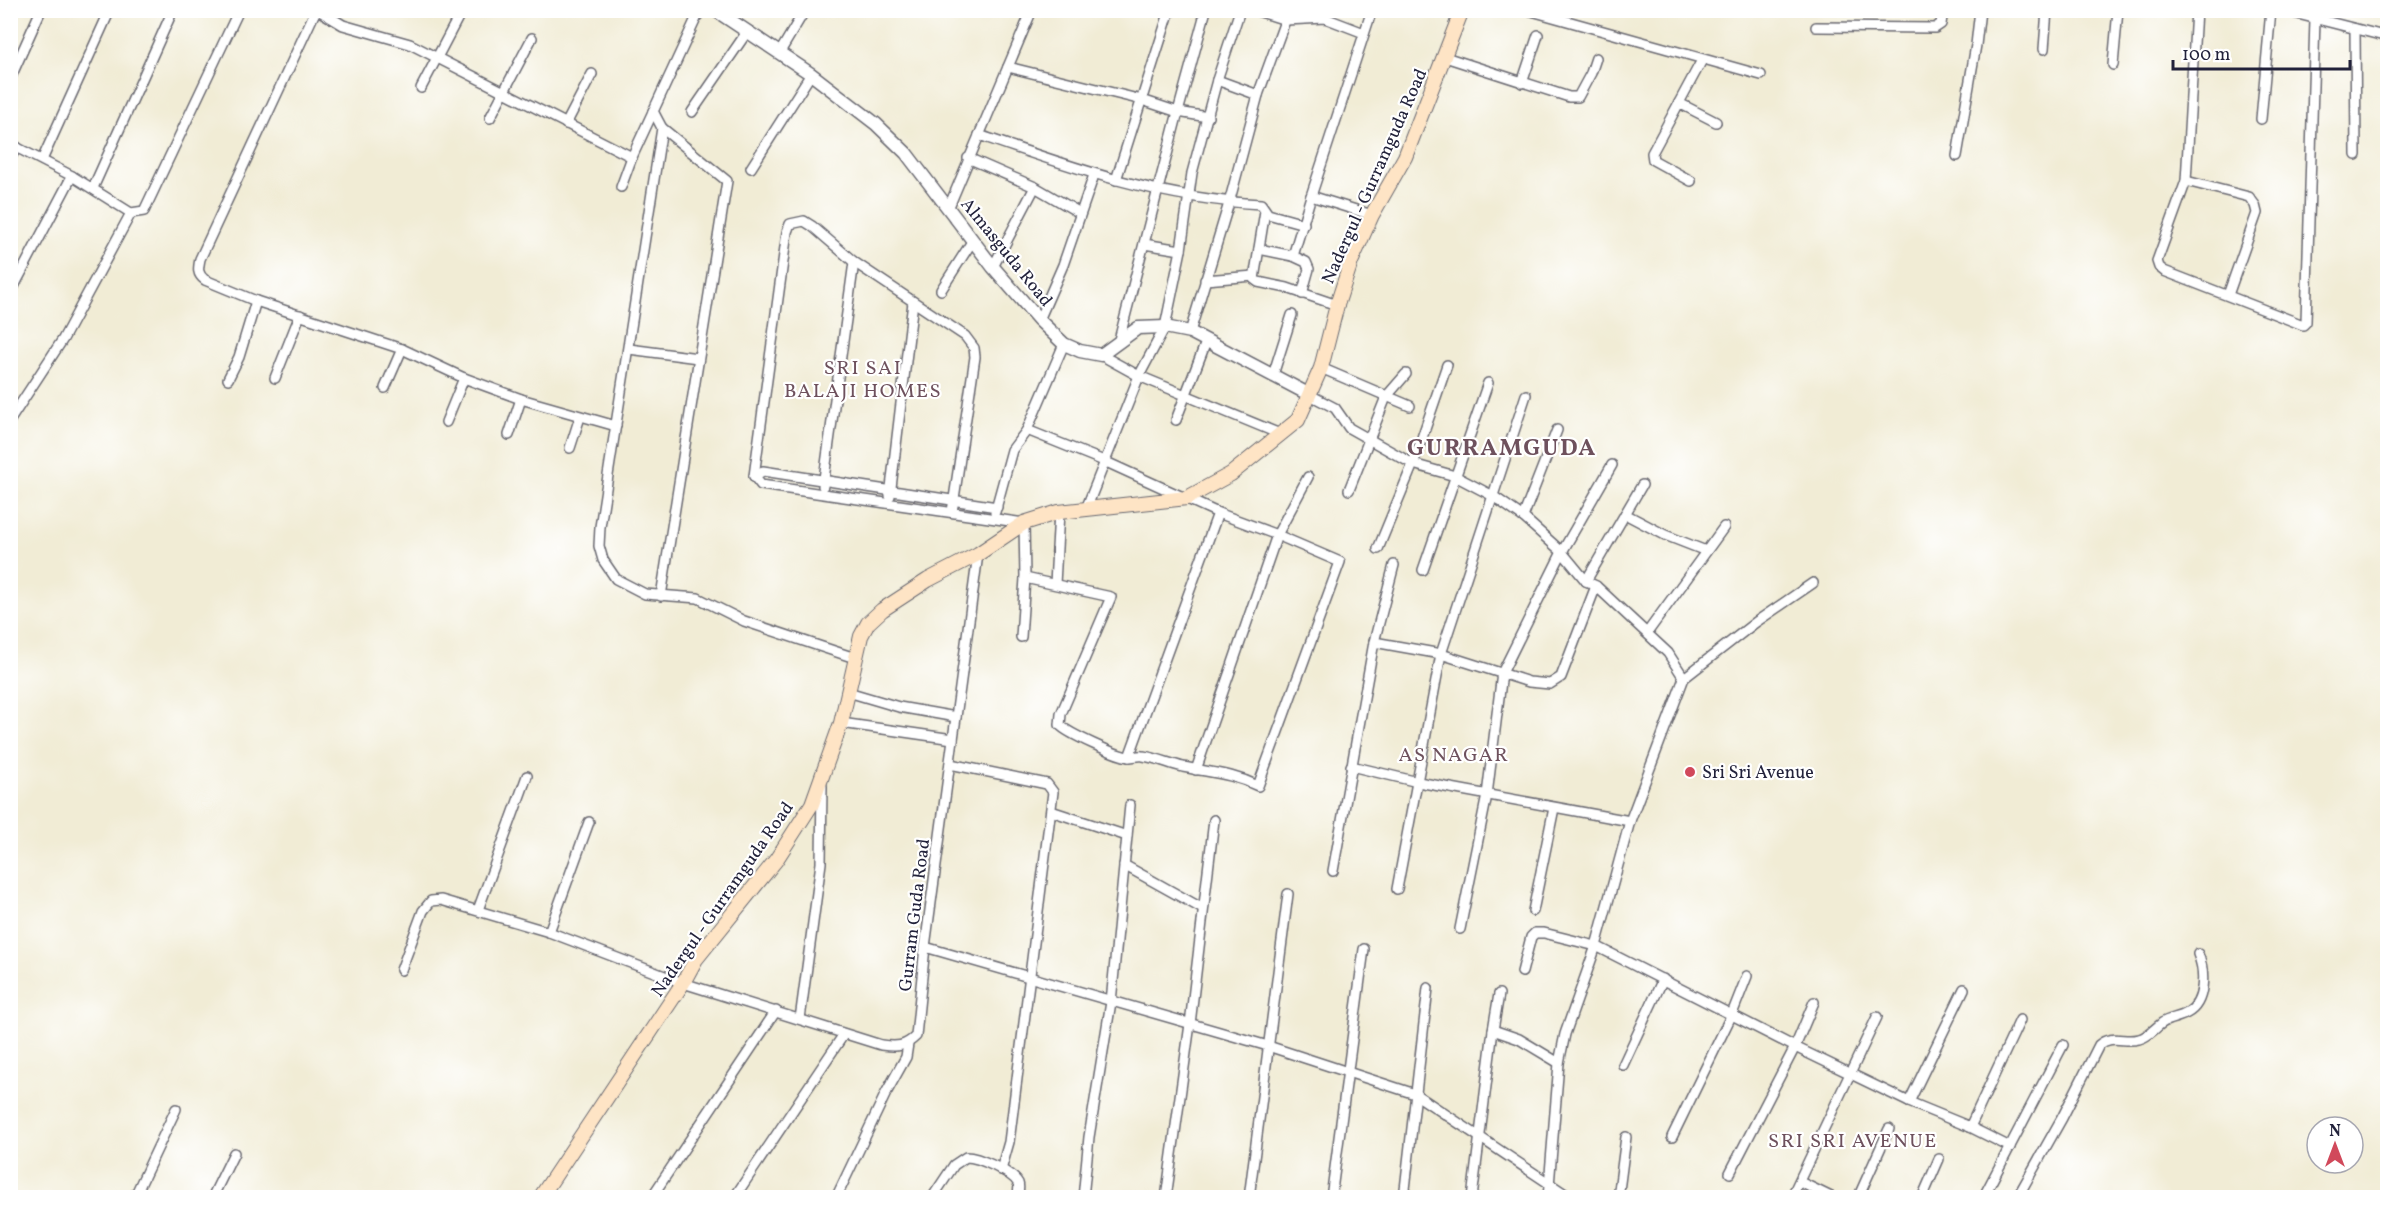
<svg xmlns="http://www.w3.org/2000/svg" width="2398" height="1208" font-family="Vollkorn,serif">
  <rect width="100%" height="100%" fill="#fff"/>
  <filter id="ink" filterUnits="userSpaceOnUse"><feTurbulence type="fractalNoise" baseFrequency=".0167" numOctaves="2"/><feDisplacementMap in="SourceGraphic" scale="12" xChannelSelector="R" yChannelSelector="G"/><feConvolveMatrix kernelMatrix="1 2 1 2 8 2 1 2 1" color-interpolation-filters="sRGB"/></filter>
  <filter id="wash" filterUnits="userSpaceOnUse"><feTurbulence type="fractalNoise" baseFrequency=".008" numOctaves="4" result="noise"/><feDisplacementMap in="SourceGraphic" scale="24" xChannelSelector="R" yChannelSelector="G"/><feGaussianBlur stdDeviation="1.35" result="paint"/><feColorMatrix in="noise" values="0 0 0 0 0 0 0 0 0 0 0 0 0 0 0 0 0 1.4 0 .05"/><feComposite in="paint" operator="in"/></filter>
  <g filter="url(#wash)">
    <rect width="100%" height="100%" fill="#f1ecd5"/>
  </g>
  <g filter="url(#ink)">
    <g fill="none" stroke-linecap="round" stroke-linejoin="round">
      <g stroke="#6a6971" stroke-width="12">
        <g id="minor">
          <path d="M316,10l-116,249c-2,10 -3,15 5,21l51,21 146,48 62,29 57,21 95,27"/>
          <polyline points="318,10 343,25 410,44 632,157"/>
          <polyline points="1254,10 1286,20 1325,18 1364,33"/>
          <polyline points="1372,10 1311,196 1372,215"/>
          <polyline points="1528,10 1761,75"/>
          <polyline points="2196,10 2186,181 2157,261 2159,267 2164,271 2303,325 2306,322 2315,19"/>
          <polyline points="2282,10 2388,37"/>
          <polyline points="1816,27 1935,28 1941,24 1943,10"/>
          <polyline points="2355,29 2356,155"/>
          <polyline points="2044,49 2047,10"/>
          <polyline points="780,52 805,10"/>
          <polyline points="1445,57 1569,97 1578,97 1591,73 1596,58"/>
          <polyline points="2113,65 2118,10"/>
          <polyline points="1008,67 1142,100 1178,112 1208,117"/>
          <polyline points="10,79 41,10"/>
          <polyline points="1217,80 1258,95"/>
          <polyline points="1522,83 1538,35"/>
          <polyline points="421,88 462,10"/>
          <polyline points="1679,103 1716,122"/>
          <polyline points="653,111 662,128 600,527 599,546 603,560 616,579 645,594 698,598 744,621 855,658"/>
          <polyline points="692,112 747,32"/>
          <polyline points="490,118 532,38"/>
          <polyline points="2261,119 2271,10"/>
          <polyline points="566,124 592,74"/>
          <path d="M979,135c95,33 181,64 282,69l7,10 36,10"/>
          <polyline points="10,144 72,176 131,213 144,211 239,10"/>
          <polyline points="1957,156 1976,45 1980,10"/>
          <polyline points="10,158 17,147"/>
          <polyline points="968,158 1035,187 1080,213"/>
          <polyline points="42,160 110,10"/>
          <polyline points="751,168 811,74"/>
          <polyline points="1116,180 1170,10"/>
          <polyline points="1691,181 1653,160 1652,153 1702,60"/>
          <polyline points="2186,181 2249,197 2255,205 2257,213 2228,295"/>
          <polyline points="621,187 632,157 700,10"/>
          <polyline points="93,188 173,10"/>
          <polyline points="948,209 1032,10"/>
          <polyline points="1265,211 1254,279 1258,282 1287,288 1337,305"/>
          <polyline points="1144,244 1181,250"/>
          <polyline points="1259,249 1293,256 1306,262 1309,269 1302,294"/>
          <polyline points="1293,256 1311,196"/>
          <polyline points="993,267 1035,187"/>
          <polyline points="1205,280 1254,276"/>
          <polyline points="941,290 973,240"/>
          <polyline points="10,294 72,176"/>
          <polyline points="1039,320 1063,265 1094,175"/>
          <polyline points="1190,332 1229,203 1258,95 1289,10"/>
          <polyline points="1119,340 1178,112 1206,10"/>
          <polyline points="629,349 698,358"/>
          <polyline points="1101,355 1139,376 1280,434"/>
          <polyline points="1321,368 1410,406"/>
          <polyline points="1273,375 1292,315"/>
          <polyline points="275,378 300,315"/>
          <polyline points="228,379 239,357 256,301"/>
          <polyline points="385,388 402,349"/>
          <polyline points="1310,395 1335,408 1349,428 1413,464 1455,476 1493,496 1523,517 1562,552 1586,581 1596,586 1668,653 1684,678"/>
          <polyline points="10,420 63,339 131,213"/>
          <polyline points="1176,420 1206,342"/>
          <polyline points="446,422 464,378"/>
          <polyline points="509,435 521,399"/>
          <polyline points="570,448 580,417"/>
          <polyline points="754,476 763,471 997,507"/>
          <polyline points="823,486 854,262"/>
          <polyline points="1349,490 1386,397 1406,374"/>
          <polyline points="890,496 913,302"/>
          <polyline points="1086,509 1139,376 1165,327 1181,250 1192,173 1217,80 1240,10"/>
          <polyline points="952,512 975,357 974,348 965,336 854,262 812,226 804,221 790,224 787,232 754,476 761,485 1024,523 1025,578 1021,637"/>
          <polyline points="995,512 1012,450 1027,430 1064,344"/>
          <polyline points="1625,514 1665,535 1706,551"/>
          <polyline points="1523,517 1557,430"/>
          <polyline points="1378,549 1413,464 1447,365"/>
          <polyline points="1423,570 1488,383"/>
          <path d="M1025,578l86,19 -50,117 -1,11c7,8 59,32 70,32 4,0 9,-2 13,-1 14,2 27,8 40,11 29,6 48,6 75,19l82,-224 -63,-27 -59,-22 -114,-52 -77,-31"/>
          <polyline points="1586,581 1642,485"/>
          <polyline points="1055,584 1059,512"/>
          <polyline points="661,596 727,181 662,128"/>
          <polyline points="1647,633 1724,527"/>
          <polyline points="1374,642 1441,654 1529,682 1550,684 1561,677 1596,586"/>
          <polyline points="848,692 899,707 956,717"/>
          <polyline points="841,723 953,739"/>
          <polyline points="1129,757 1218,513"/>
          <polyline points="950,764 1047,784 1053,792 1009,1142 1001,1170"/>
          <polyline points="1351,766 1418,782 1630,821"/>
          <polyline points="1196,770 1277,535 1308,477"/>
          <polyline points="1051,811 1127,836"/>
          <polyline points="1124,865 1203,909"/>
          <polyline points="1333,871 1374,642 1394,565"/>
          <polyline points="1397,889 1441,654 1526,395"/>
          <polyline points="478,910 527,776"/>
          <polyline points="1533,911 1554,808"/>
          <polyline points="1460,929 1487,795 1502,673 1562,552 1612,465"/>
          <polyline points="549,932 589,822"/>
          <polyline points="925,947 1268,1046 1415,1094 1571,1198"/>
          <path d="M401,970l22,-59 8,-10 10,-1 108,32 134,51 198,62c16,2 24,2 35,-9l9,-89 53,-393"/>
          <polyline points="1522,972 1531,937 1535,933 1544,933 1596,946 1795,1047 1909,1102 1970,1127 2010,1147"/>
          <polyline points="800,1019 821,863 822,786"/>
          <polyline points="1493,1030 1499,994"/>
          <polyline points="1623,1065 1663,979"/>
          <polyline points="1909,1102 1964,989"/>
          <polyline points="1970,1127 2020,1020"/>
          <polyline points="1672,1137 1732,1014 1747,976"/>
          <polyline points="1730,1173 1795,1047 1814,1002"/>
          <polyline points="1800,1182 1833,1198"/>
          <polyline points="134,1198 176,1109"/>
          <polyline points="212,1198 234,1153"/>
          <polyline points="651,1198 776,1011"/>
          <polyline points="734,1198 844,1034"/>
          <polyline points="836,1198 886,1093 906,1057 908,1044"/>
          <path d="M932,1198l22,-33 12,-8c12,0 46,15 52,26 2,5 0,10 -1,15"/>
          <polyline points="1083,1198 1089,1137 1111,1002 1130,805"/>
          <polyline points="1166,1198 1190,1024 1214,820"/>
          <polyline points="1249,1198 1288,894"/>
          <polyline points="1331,1198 1364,949"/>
          <polyline points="1404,1198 1428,988"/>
          <polyline points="1472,1198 1493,1030 1519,1039 1559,1063"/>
          <polyline points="1548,1198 1559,1063 1565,1034 1596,946 1630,821 1684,678 1756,622 1813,583"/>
          <polyline points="1618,1198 1626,1137"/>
          <polyline points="1791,1198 1877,1017"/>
          <polyline points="1858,1198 1889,1129"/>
          <polyline points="1922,1198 1939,1159"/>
          <polyline points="1983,1198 2063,1045"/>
          <path d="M2017,1198l45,-80 37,-73c12,-11 26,-2 40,-6 9,-2 15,-10 23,-16 7,-5 17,-5 25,-10 19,-10 18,-42 11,-59"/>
        </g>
      </g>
      <g stroke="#6a6971" stroke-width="15">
        <polyline id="tertiary" points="715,10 811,74 876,124 906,153 993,267 1039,320 1064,344 1080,351 1101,355 1138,328 1165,327 1190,332 1310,395"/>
      </g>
      <g stroke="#6a6971" stroke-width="16">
        <polyline id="secondary" points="540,1198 683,983 696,959 776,860 812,804 841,723 861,636 868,623 882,610 928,580 978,554 1024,523 1059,512 1187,498 1231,474 1298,420 1321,368 1337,305 1351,262 1372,215 1405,157 1462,10"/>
      </g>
      <use href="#minor" stroke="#fff" stroke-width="9"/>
      <use href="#tertiary" stroke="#fff" stroke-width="12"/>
      <use href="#secondary" stroke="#fee4c5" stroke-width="14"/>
    </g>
  </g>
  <circle fill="#d1495b" stroke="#fff" stroke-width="2" cx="1690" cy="772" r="6"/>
  <g text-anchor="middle" stroke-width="4.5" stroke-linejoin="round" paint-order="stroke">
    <g font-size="18" fill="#22223b" stroke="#fff">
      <text transform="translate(1374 176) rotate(-66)" y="6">Nadergul - Gurramguda Road</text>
      <text transform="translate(1007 252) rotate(51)" y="6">Almasguda Road</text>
      <text transform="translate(722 899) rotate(-55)" y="6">Nadergul - Gurramguda Road</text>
      <text transform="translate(914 915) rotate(-83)" y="6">Gurram Guda Road</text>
    </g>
    <g font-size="18" fill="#22223b" stroke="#fff" text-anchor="start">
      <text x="1702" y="778">Sri Sri Avenue</text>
    </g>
    <g font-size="20" letter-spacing="1.5" fill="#6e515d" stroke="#fff">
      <text x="863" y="374">SRI SAI<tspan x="863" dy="23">BALAJI HOMES</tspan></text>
      <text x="1454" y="761">AS NAGAR</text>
      <text x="1853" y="1147">SRI SRI AVENUE</text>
    </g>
    <g font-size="24" font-weight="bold" letter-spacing="1.5" fill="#6e515d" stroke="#fff">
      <text x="1502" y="455">GURRAMGUDA</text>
    </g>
  </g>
  <rect width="2398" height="1208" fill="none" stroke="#fff" stroke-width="36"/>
  <g transform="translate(2335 1145)"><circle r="28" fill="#ffffff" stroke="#a7a7b1" stroke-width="1.5"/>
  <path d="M0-4.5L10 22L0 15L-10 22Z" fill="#d1495b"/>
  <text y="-9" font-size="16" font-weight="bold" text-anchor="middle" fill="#22223b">N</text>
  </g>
  <path d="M2173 60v9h177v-9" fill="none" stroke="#22223b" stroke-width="3"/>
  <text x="2182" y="60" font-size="18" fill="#22223b" stroke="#ffffff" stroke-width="4.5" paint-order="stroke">100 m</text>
</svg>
